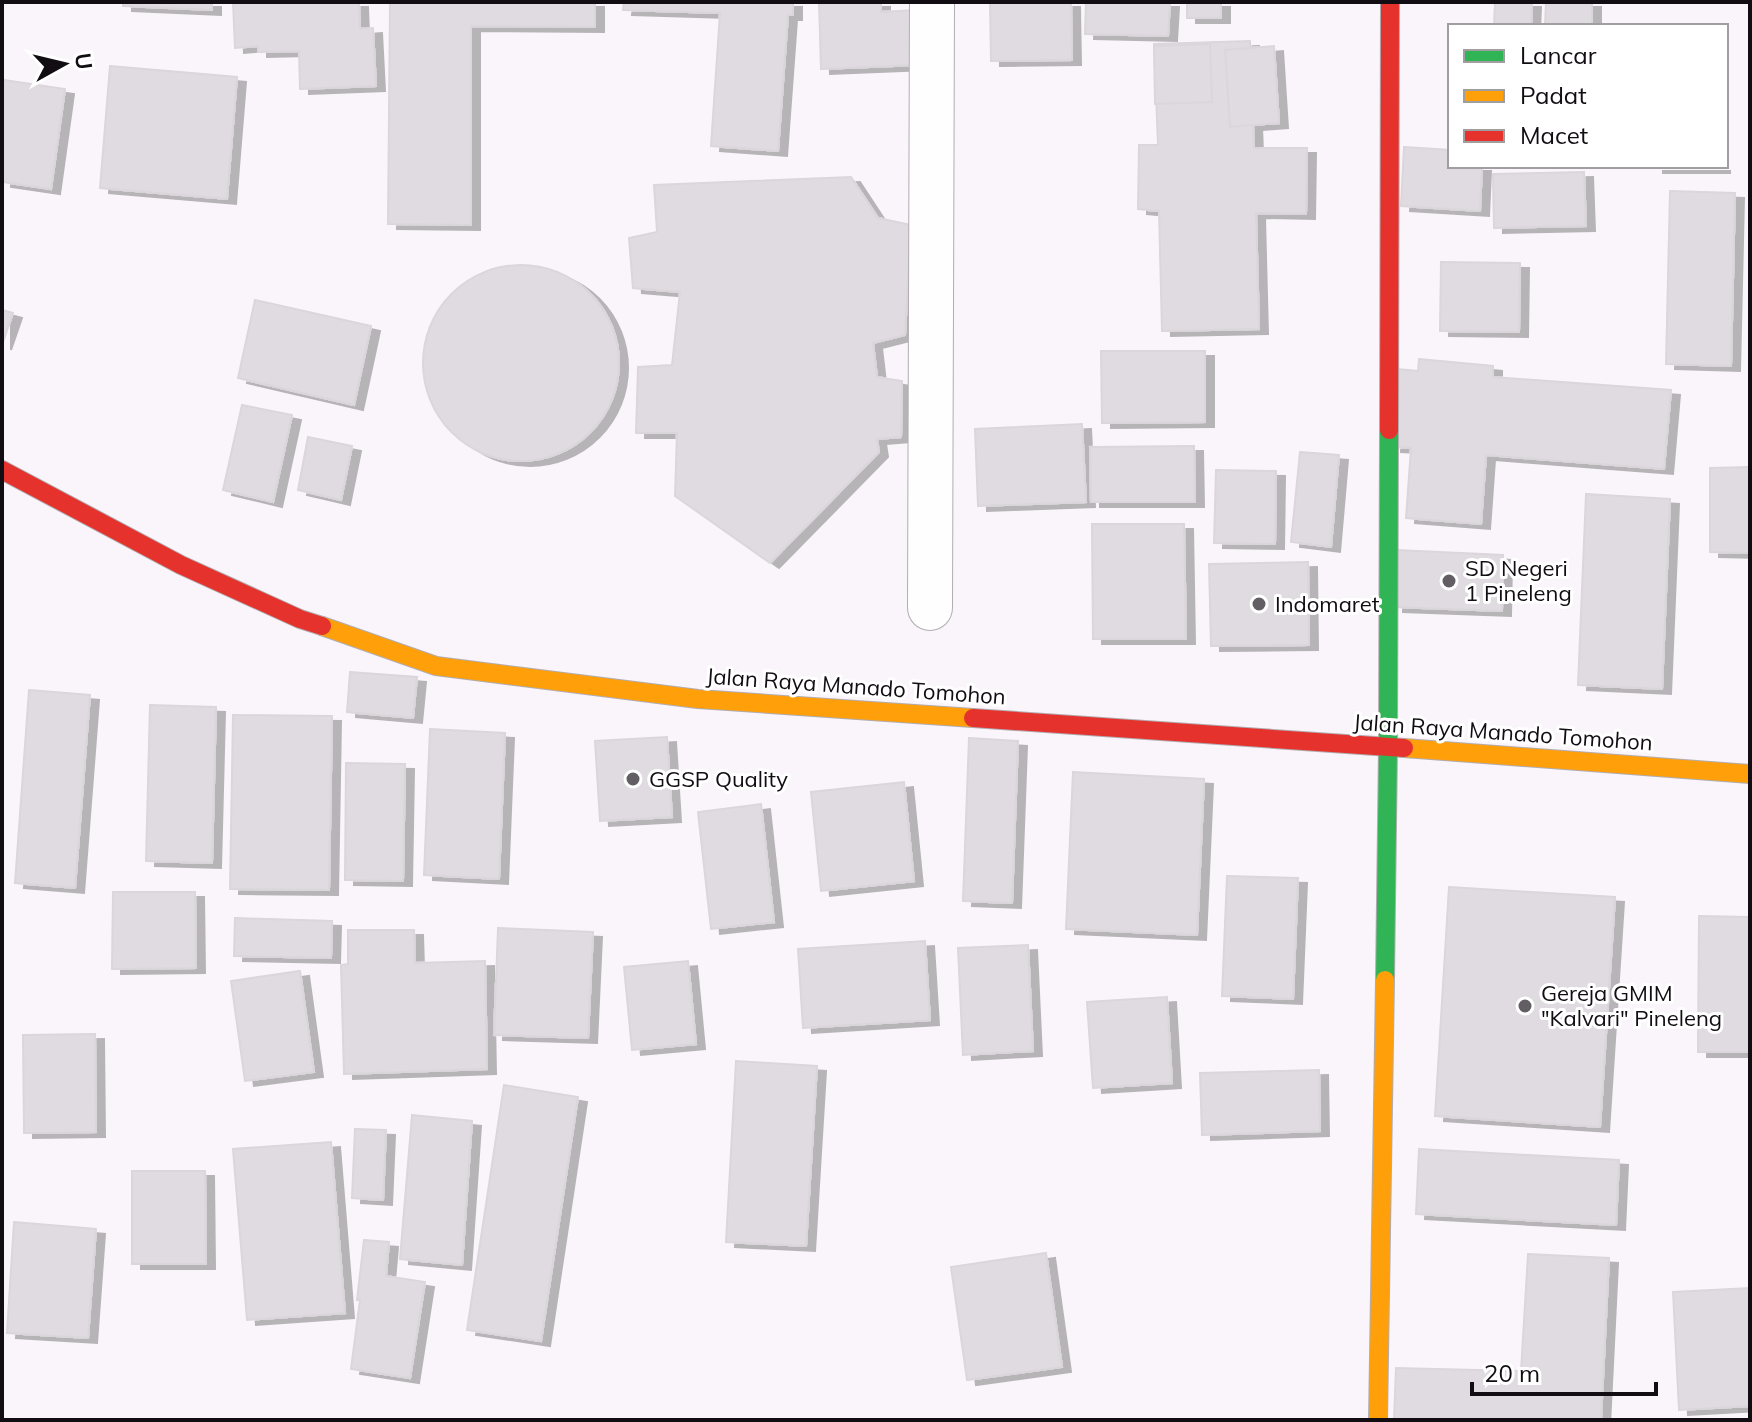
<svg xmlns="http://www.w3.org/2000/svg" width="1752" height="1422" font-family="Mulish,sans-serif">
  <defs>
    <filter id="shadow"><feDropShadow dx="9" dy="5" stdDeviation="0" flood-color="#0004"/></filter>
  </defs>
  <rect width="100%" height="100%" fill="#faf5fb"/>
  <g fill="#dfdbe0" stroke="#dbd6db" stroke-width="2" filter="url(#shadow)">
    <polygon points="123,2 212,2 212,10 123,6"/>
    <polygon points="233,2 359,2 360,29 373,28 376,86 300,89 299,51 258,52 258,46 235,48"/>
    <polygon points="390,2 595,2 595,27 471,26 471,225 388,224"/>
    <polygon points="624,2 793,2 793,15 788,15 778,151 711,146 720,13 623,10"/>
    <polygon points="819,2 881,2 881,12 916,10 918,65 821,69"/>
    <polygon points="990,2 1071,2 1072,60 991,61"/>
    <polygon points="1086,2 1170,2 1168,36 1085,34"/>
    <rect x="1187" y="2" width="34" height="16"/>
    <polygon points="1495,2 1532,2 1531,26 1494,26"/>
    <polygon points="1546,2 1592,2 1592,26 1545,26"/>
    <polygon points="1250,41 1254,148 1307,148 1306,214 1256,213 1259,329 1162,331 1159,211 1138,209 1139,145 1158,145 1154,44"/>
    <polygon points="1210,44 1212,102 1155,104 1154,46"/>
    <polygon points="1274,46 1279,123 1230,127 1225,50"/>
    <polygon points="110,66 237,77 227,199 100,188"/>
    <polygon points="4,80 65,89 51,189 2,182 2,94"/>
    <polygon points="1404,147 1450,150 1450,166 1482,166 1480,211 1401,206"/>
    <rect x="1654" y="166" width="67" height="2"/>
    <polygon points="1584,172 1586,226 1494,228 1493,174"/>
    <polygon points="851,177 878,218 911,225 905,335 873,343 877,377 902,381 901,437 877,439 879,452 770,563 675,496 677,433 636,433 638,367 672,365 680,292 633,288 629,238 657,232 654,185"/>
    <polygon points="1670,191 1735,193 1731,366 1666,364"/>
    <polygon points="1441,262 1520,263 1519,332 1440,331"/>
    <circle cx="521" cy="363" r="98"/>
    <polygon points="255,300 371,326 354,405 238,378"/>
    <polygon points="2,310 13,313 2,345"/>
    <polygon points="1101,351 1205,351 1205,422 1102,423"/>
    <polygon points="1419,359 1493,366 1493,377 1671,390 1664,469 1486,455 1481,524 1406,518 1411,448 1392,447 1398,369 1418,371"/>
    <polygon points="242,405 292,415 273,502 223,490"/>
    <polygon points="1082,424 1086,502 978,506 975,429"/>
    <polygon points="308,437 352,446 341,500 298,490"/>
    <polygon points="1194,446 1195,502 1091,502 1090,447"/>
    <polygon points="1300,452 1339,455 1331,547 1291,542"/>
    <polygon points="1750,467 1750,553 1710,552 1710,468"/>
    <polygon points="1216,470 1276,471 1275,544 1214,543"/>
    <polygon points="1586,494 1670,499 1662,689 1578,685"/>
    <polygon points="1092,524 1184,524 1186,639 1093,639"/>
    <polygon points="1396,550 1503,555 1502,611 1394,607"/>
    <polygon points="1308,562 1309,645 1211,646 1209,564"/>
    <polygon points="350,672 417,677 413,718 347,712"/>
    <polygon points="29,690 90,695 75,888 15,883"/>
    <polygon points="150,705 216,707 212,863 146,861"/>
    <polygon points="233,715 332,716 329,890 230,889"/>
    <polygon points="430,729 505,733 499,879 424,875"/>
    <polygon points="667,737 672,817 600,821 595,741"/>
    <polygon points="969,738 1018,741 1012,903 963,901"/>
    <polygon points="346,763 405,764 403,881 345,880"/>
    <polygon points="1073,772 1204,779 1197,935 1066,929"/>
    <polygon points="904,782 914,881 821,891 811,792"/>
    <polygon points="761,804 774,922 711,929 698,812"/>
    <polygon points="1227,876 1298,878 1293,999 1222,996"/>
    <polygon points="1449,887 1615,897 1600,1127 1435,1116"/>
    <polygon points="113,892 195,892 196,968 112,969"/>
    <polygon points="1699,916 1750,917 1750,1052 1698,1052"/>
    <polygon points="235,918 332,921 331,958 234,956"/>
    <polygon points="498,928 593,932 588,1038 494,1035"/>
    <polygon points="348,930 414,930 415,963 485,961 487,1069 344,1074 341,965 348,964"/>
    <polygon points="925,941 930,1020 803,1028 798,949"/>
    <polygon points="1028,945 1033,1051 963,1055 958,948"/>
    <polygon points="688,961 696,1044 632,1050 624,967"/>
    <polygon points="300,971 314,1072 245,1081 231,981"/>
    <polygon points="1167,997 1172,1083 1093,1088 1087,1002"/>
    <polygon points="95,1034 96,1132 24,1133 23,1035"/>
    <polygon points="736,1061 817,1066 806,1246 726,1242"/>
    <polygon points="1319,1070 1320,1131 1202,1135 1200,1073"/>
    <polygon points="504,1085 578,1097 541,1341 467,1330"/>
    <polygon points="412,1115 472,1121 462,1265 400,1259"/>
    <polygon points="355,1129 386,1130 383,1200 352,1198"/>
    <polygon points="331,1142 345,1313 247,1320 233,1149"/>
    <polygon points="1419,1149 1619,1160 1616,1225 1416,1214"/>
    <polygon points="132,1171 205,1171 206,1264 132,1264"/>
    <polygon points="14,1222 96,1229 88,1338 7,1333"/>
    <polygon points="364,1240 389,1242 386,1276 425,1282 410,1378 351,1369 360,1300 357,1300"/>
    <polygon points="1046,1253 1062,1367 967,1380 951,1267"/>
    <polygon points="1528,1254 1609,1258 1601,1420 1394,1420 1396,1368 1521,1371"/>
    <polygon points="1750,1288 1750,1406 1679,1410 1673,1292"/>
  </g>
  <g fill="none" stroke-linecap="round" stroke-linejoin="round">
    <g stroke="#b1adb1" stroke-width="46">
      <polyline id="street" points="930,608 932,2"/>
    </g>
    <g stroke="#b1adb1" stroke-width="20">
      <polyline id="fast" points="1385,980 1388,747 1389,430"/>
    </g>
    <g stroke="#b1adb1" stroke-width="20">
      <g id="slow">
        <polyline points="322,626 436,666 698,699 973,718"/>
        <polyline points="1404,748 1750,774"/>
        <polyline points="1378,1420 1385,980"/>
      </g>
    </g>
    <g stroke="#b1adb1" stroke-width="20">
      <g id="jam">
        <polyline points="1389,430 1390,2"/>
        <polyline points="2,470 181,565 300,619 322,626"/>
        <polyline points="973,718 1404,748"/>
      </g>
    </g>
    <use href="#street" stroke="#fefefe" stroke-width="44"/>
    <use href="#fast" stroke="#30b455" stroke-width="18"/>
    <use href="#slow" stroke="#ff9f0a" stroke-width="18"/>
    <use href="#jam" stroke="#e5322d" stroke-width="18"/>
  </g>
  <g fill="#635e64" stroke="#fff" stroke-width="3">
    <circle cx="1449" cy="581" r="8"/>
    <circle cx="1259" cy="604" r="8"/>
    <circle cx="633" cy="779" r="8"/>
    <circle cx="1525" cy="1006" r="8"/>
  </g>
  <g text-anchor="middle" stroke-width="6" stroke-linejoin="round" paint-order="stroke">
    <g font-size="22" fill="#110d12" stroke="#fff" text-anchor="start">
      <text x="1465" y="576">SD Negeri<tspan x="1465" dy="25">1 Pineleng</tspan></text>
      <text x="1275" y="612">Indomaret</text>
      <text x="649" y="787">GGSP Quality</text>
      <text x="1541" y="1001">Gereja GMIM<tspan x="1541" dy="25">"Kalvari" Pineleng</tspan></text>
    </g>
    <g font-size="22" fill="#110d12" stroke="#fff">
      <text transform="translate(856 686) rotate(4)" y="8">Jalan Raya Manado Tomohon</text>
      <text transform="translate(1503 732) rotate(4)" y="8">Jalan Raya Manado Tomohon</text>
    </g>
  </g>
  <rect width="1752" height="1422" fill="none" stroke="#110d12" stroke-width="8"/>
  <rect x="1448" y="24" width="280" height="144" fill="#ffffff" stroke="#a09ea0" stroke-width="2"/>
  <rect x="1464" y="50" width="40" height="12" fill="#30b455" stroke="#a09ea0" stroke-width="2"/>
  <text x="1520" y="64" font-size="24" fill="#110d12">Lancar</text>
  <rect x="1464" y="90" width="40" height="12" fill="#ff9f0a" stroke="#a09ea0" stroke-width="2"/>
  <text x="1520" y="104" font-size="24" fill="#110d12">Padat</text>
  <rect x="1464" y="130" width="40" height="12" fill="#e5322d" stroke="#a09ea0" stroke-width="2"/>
  <text x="1520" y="144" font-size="24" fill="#110d12">Macet</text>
  <g transform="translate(64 64) rotate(82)" stroke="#ffffff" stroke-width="6" paint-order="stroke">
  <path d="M0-6L14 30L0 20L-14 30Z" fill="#110d12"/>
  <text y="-12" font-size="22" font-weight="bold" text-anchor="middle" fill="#110d12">U</text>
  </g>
  <path d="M1472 1382v12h184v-12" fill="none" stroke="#110d12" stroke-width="4"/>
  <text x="1484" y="1382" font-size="24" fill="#110d12" stroke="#ffffff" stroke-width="6" paint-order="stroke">20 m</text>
</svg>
